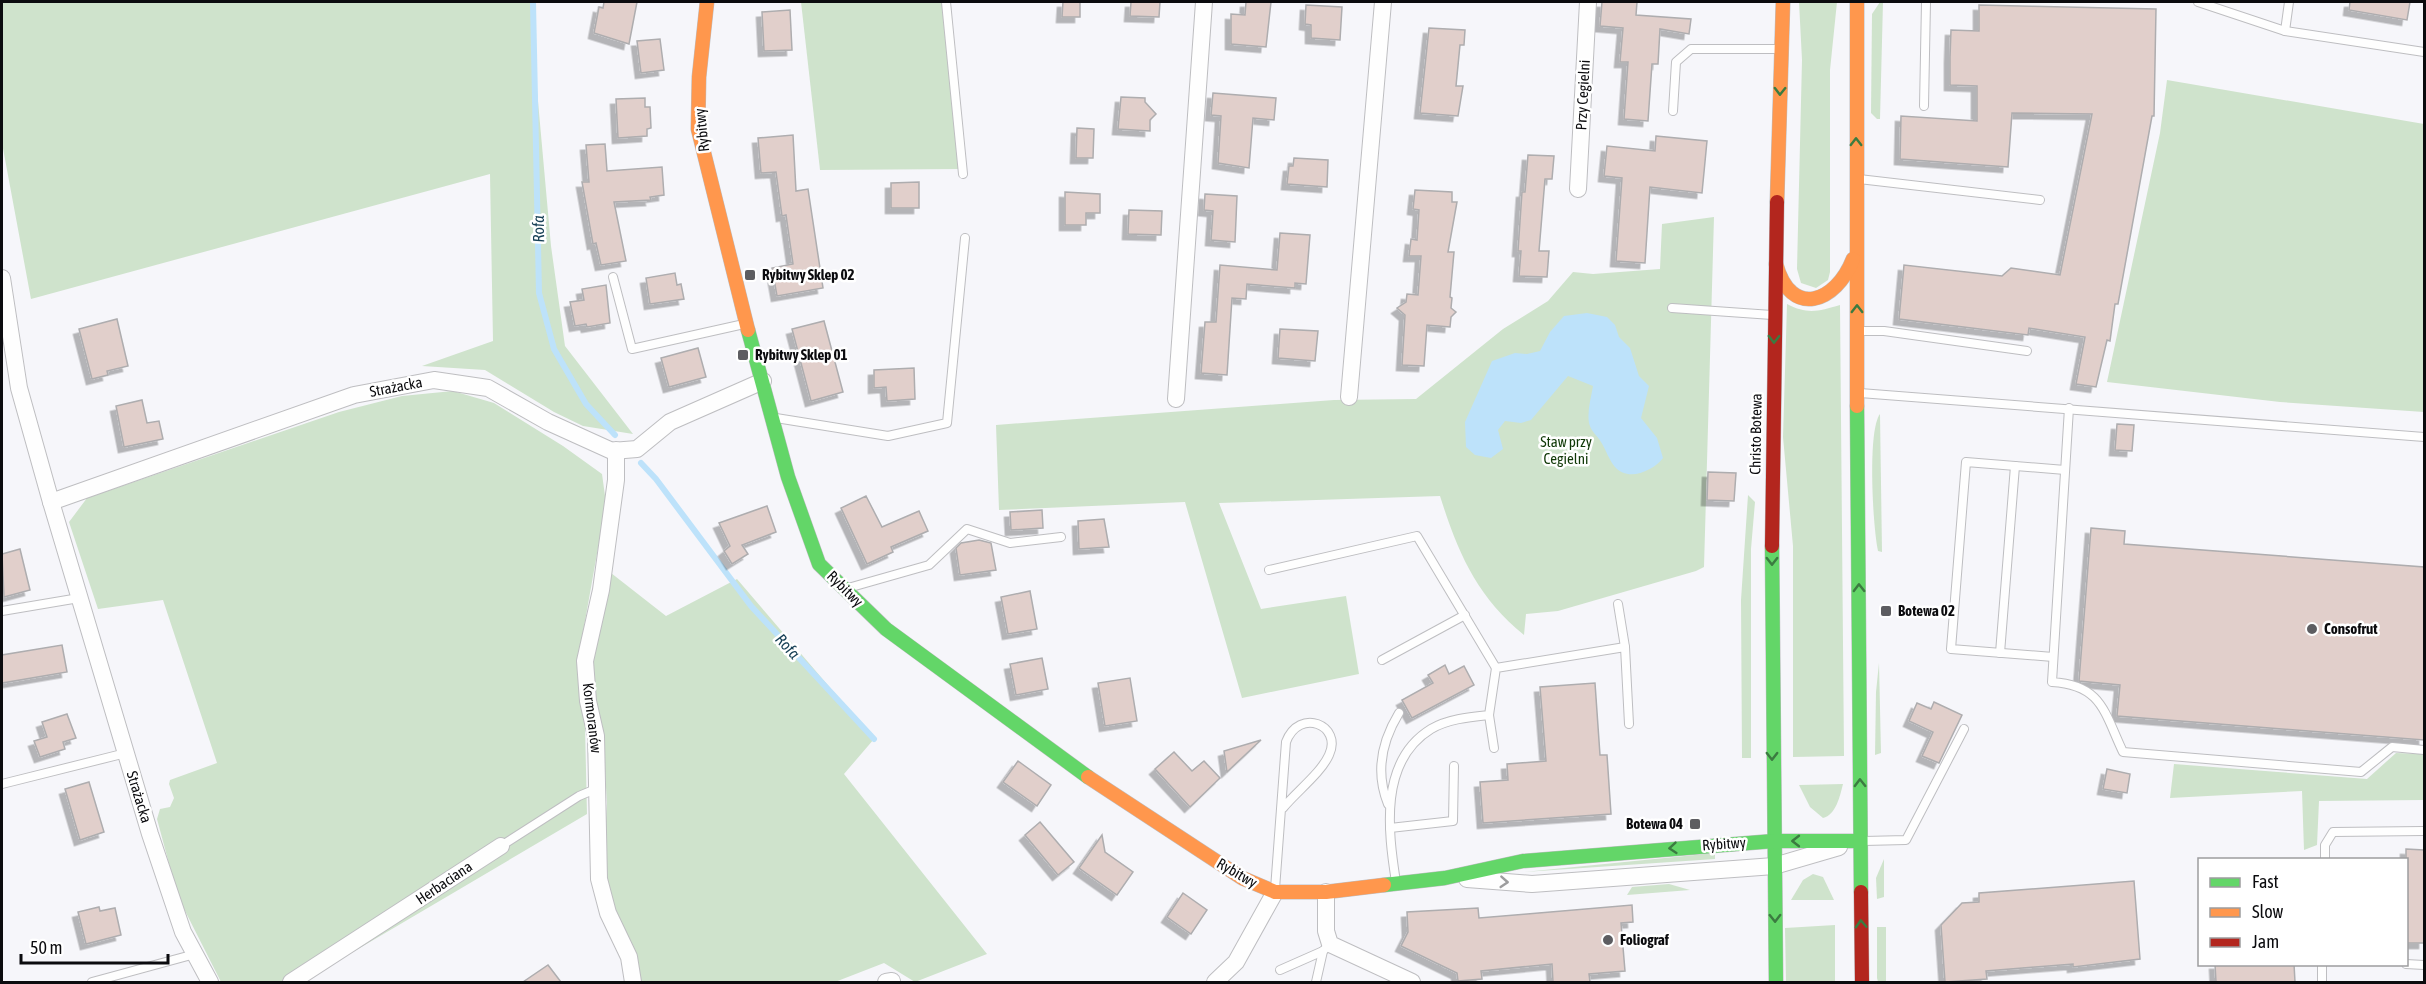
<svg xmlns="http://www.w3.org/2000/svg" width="2426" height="984" font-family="'Asap Condensed',sans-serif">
  <defs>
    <filter id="shadow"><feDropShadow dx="-5.5" dy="5.5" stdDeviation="0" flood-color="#0004"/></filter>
  </defs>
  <rect width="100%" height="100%" fill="#f6f6fa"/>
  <g fill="#cfe3cc">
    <polygon points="2,2 534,2 535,68 551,246 565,346 633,434 583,426 554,412 485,370 422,366 493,341 490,174 31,299 2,143"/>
    <polygon points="801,2 944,2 960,169 820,170"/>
    <polygon points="1799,2 1837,2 1830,70 1830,272 1828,280 1816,288 1801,283 1797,269 1802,60"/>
    <polygon points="1880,2 1883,2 1880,119 1877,119 1871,113 1872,14"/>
    <polygon points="2167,80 2424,124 2424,412 2280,402 2107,382 2160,133"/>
    <path d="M1714,217l-10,350 -8,4 -138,40 -32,3 -2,21c-47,-38 -66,-82 -84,-139l-221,7 42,106 85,-13 13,78 -117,24 -57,-196 -186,8 -3,-85 338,-25 82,-1 87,-70 45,-28 25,-29 20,2 67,-5 2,-45z"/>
    <path d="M1787,304c21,11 32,7 53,1l4,451 -51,1v-211l-10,-109z"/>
    <polygon points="453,391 494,403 563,446 602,474 606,503 577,666 585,726 587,814 302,982 221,982 178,897 157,819 160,809 170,807 174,798 169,784 170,780 217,763 163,600 98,609 69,522 87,498 339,412 402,396"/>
    <path d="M1880,414l2,138 -4,-1c-5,-22 -11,-120 2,-137z"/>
    <polygon points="1748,495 1755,502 1751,549 1751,758 1742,758 1741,600"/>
    <polygon points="611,573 666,616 737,579 874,739 844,774 987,954 915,982 884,963 835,982 638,982 603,874 607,803 603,738 593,704 590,659"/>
    <polygon points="1879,663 1881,753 1875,755 1876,692"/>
    <polygon points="2396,753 2424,754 2424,800 2319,801 2317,845 2304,850 2302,791 2170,798 2174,764 2367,779"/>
    <path d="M1843,784c-3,12 -7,31 -20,34l-13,-11 -11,-22z"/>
    <polygon points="1715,853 1715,859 1523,872"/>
    <polygon points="1884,859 1884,897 1877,899 1876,878"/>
    <polygon points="1813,874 1823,877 1834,900 1791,900 1803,880"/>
    <polygon points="1669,884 1690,890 1627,895 1632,887"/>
    <polygon points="1835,925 1835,982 1786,982 1785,928"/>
    <polygon points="1877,927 1886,927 1886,982 1878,982 1877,978"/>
  </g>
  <path fill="#bde2fa" d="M1587,313l20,4 8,8 4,12 11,11 9,28 10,10 -8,32 16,20 6,20c-10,13 -35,24 -48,9 -6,-7 -9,-17 -14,-25 -4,-7 -10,-10 -12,-19 -2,-12 2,-25 4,-37l-25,-10 -37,44 -10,3 -16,-2 -7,9 5,19 -12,9 -16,-3 -9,-8 -1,-25 27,-61 23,-8 12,1 13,-3 10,-19 14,-16z"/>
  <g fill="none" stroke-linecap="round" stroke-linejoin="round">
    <g stroke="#bde2fa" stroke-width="6">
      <polyline points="533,2 539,293 554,349 586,404 615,435"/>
      <polyline points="641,463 656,479 751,606 874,739"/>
    </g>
  </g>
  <g fill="#e1cfcb" stroke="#aeadaf" stroke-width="1.5" filter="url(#shadow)">
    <polygon points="604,2 637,2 629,44 594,33 599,7 603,8"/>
    <polygon points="1063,2 1080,2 1080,17 1062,17"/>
    <polygon points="1131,2 1160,2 1159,17 1130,16"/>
    <polygon points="1246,2 1271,2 1266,47 1231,44 1231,14 1245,15"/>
    <polygon points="1602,2 1637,2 1636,15 1691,19 1689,34 1660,29 1658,64 1652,64 1648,121 1624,119 1628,62 1620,62 1623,28 1600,26"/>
    <polygon points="2350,2 2410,2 2407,20 2349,10"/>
    <polygon points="1306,5 1342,7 1340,40 1311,38 1311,25 1305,24"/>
    <polygon points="1979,5 2156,9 2154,116 2152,116 2118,304 2115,304 2110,341 2107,340 2096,387 2076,384 2085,337 2029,328 2028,335 1899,319 1904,265 2002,276 2011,268 2060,275 2092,114 2012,113 2008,167 1900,159 1901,116 1977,121 1977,86 1950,85 1950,57 1951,30 1979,31"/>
    <polygon points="790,10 792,50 764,51 762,12"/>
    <polygon points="1429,28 1465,30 1464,45 1460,45 1456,86 1463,86 1458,116 1420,113"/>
    <polygon points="660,39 664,70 641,73 637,41"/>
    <polygon points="1213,93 1276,98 1274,120 1253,118 1249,168 1218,163 1221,116 1211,115"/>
    <polygon points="1121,97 1145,98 1145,102 1156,114 1150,120 1150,131 1118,129"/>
    <polygon points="645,98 645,107 650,107 651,128 647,129 647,136 618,138 616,99"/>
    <polygon points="1077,128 1094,129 1093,158 1076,158"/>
    <polygon points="793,135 796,191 808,189 823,288 777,296 772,268 793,264 786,215 782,216 776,172 761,173 758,138"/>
    <polygon points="1656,136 1707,141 1702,193 1650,187 1645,263 1616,261 1622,178 1604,176 1607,146 1655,151"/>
    <polygon points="605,144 607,171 662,167 664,195 650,197 651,200 614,202 626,261 601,265 596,243 593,244 582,182 589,182 586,145"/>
    <polygon points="1528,155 1554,156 1552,179 1545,179 1539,251 1549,251 1547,277 1519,276 1521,251 1518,251 1522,192 1525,192"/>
    <polygon points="1294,158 1328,160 1327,187 1287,184 1289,166 1293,166"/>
    <polygon points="919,182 919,208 891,208 891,183"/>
    <polygon points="1415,190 1452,192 1452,202 1457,202 1448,252 1454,252 1450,297 1452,298 1451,308 1456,312 1451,317 1450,327 1427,325 1424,366 1402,365 1405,315 1397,308 1406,302 1407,294 1418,295 1421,256 1409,256 1411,239 1417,240 1419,210 1413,209"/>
    <polygon points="1065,192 1100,194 1100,213 1086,213 1086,225 1065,225"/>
    <polygon points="1205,194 1237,196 1235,242 1211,240 1213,211 1204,210"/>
    <polygon points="1129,210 1162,211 1161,235 1128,234"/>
    <polygon points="1280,233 1310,235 1306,284 1295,283 1295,288 1247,284 1246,299 1232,298 1227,375 1201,373 1205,322 1216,322 1220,265 1277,270"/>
    <polygon points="675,273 677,285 681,284 684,299 650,304 646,278"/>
    <polygon points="606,285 610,323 587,327 586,324 575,326 570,302 584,300 582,289"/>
    <polygon points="117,319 128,366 107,371 108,375 92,379 79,329"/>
    <polygon points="824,321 843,392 811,401 792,329"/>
    <polygon points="1280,329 1318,331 1315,361 1278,358"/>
    <polygon points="698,348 706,377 669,387 661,358"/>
    <polygon points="914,368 915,399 887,401 886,387 874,388 874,370"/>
    <polygon points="142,400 147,423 159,421 163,439 124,447 116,406"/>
    <polygon points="2117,424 2134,425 2132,451 2115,450"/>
    <polygon points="1708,472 1736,473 1734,501 1707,500"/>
    <polygon points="866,496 882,527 919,511 928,531 891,547 893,552 867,564 841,508"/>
    <polygon points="767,506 776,532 742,545 748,554 732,564 724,551 730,546 719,523"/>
    <polygon points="1042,510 1043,528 1011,530 1010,512"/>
    <polygon points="1104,519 1109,547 1079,549 1078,521"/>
    <polygon points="2091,528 2125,531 2124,544 2424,567 2424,740 2117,716 2120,685 2079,681"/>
    <polygon points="979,540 991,543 996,570 960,575 956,548 961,543"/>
    <polygon points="20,549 30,590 4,597 2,554"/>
    <polygon points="1030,591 1037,629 1008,634 1001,597"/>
    <polygon points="62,645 67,672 2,683 2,655"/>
    <polygon points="1042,658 1048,689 1016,695 1010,664"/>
    <polygon points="1445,665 1449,674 1464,666 1474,685 1412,718 1402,700 1433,683 1428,675"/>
    <polygon points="1130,678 1137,721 1105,726 1098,683"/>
    <polygon points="1595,683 1600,755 1607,755 1611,814 1483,823 1480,782 1508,780 1507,764 1546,761 1540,687"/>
    <polygon points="1934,702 1962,715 1939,763 1922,756 1933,732 1909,721 1917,703 1931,709"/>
    <polygon points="67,714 76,738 63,742 65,749 40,757 34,741 47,737 42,722"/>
    <polygon points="1261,740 1227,772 1224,751"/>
    <polygon points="1174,752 1192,771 1204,761 1220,778 1190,807 1155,769"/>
    <polygon points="1018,761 1051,785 1037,806 1003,782"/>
    <polygon points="2107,769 2130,774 2127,793 2103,789"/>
    <polygon points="89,782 104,832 80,840 65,789"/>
    <polygon points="1040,822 1074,862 1058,875 1025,835"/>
    <polygon points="1102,835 1105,852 1133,872 1117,895 1079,868"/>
    <polygon points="2406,849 2424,850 2424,943 2406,943"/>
    <polygon points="2134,881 2140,959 2073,967 2073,964 1986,971 1987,979 1945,982 1941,925 1962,903 1979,902 1979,893"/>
    <polygon points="1183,893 1207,910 1191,934 1167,917"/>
    <polygon points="1632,905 1633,922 1621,923 1625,971 1589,974 1590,982 1553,982 1552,964 1481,971 1482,979 1458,981 1457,973 1401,946 1408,932 1407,912 1478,908 1479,918"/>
    <polygon points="99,907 100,911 115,908 121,935 86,944 78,912"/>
    <polygon points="2215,964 2294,964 2295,982 2216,982"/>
    <polygon points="548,965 561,982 523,982"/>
  </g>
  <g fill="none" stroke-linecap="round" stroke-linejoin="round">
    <g stroke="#bebec1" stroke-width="10">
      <g id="lane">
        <polyline points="946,2 963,174"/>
        <polyline points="2198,2 2285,31 2424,52"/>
        <polyline points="2285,31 2289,2"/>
        <polyline points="1924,106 1926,2"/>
        <polyline points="1673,111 1676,62 1691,49 1778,49"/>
        <polyline points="1859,179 2040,200"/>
        <polyline points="613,277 632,349 744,324"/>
        <polyline points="1672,308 1772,315"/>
        <polyline points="1860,331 1884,331 2027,351"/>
        <polyline points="1860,393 2424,437"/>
        <path d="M2069,408l-17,274c50,3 52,30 71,70l238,20 31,-25 32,3"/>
        <polyline points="776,418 888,436 947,423 965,238"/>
        <polyline points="1269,570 1417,536 1496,668"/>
        <polyline points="848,588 929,565 967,529 1010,543 1061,537"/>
        <polyline points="1618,604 1625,647"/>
        <polyline points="2,611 79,598"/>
        <polyline points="2000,653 2015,466"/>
        <polyline points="2053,657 1951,649 1966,462 2065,470"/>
        <polyline points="1382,660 1465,615"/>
        <polyline points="1489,715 1494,748"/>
        <polyline points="2,784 126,753"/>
        <path d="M1388,804c-13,-32 -6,-63 11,-91"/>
        <polyline points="1390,828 1453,821 1454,766"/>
        <polyline points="1864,841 1906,840 1964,729"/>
        <polyline points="501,846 579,796 598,788"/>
        <polyline points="2325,860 2325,845 2333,832 2424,831"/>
        <path d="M1396,882c-8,-51 -17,-121 35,-153 17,-10 39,-12 58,-14l7,-47 129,-21 4,77"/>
        <path d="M1275,889l11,-147c13,-35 57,-17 43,13 -8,18 -33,37 -46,53"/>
        <polyline points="2406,964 2424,965"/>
        <polyline points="1280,970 1323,951 1330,944"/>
        <polyline points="92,982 195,954"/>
        <polyline points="1316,982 1323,951"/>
        <polyline points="2322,982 2322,964"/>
      </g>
    </g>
    <g stroke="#bebec1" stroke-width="18">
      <g id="street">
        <polyline points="1578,189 1588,2"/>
        <polyline points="2,278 19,388 51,502 150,834 183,932 210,982"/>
        <polyline points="1349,397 1383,2"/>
        <polyline points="1176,399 1204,2"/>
        <polyline points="616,450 616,480 601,590 585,661 588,701 596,736 599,879 608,913 629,957 633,982"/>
        <polyline points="51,502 354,395 434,380 488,388 548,422 612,451 637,449 670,422 763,381"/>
        <polyline points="1467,879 1532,884 1774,866 1839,847"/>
        <polyline points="1326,892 1326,931 1330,944 1412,982"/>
        <polyline points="291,982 501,846"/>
        <polyline points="886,982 892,981"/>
        <polyline points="1215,982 1236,962 1275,892"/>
      </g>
    </g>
    <g stroke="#bebec1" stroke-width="15">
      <g id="fast">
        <polyline points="748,330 788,477 819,564 886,629 1088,777"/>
        <polyline points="1857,406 1861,892"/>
        <polyline points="1772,546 1776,982"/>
        <polyline points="1384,885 1445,878 1523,861 1774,841 1860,841"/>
      </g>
    </g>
    <g stroke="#bebec1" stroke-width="15">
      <g id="slow">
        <polyline points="707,2 699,77 698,129 748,330"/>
        <polyline points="1857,2 1857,406"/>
        <polyline points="1777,202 1783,2"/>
        <path d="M1776,264c15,55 60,39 77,-5"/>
        <polyline points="1088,777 1242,878 1275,892 1326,892 1384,885"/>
      </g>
    </g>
    <g stroke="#bebec1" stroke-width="15">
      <g id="jam">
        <polyline points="1772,546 1777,202"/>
        <polyline points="1861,892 1862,982"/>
      </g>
    </g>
    <use href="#lane" stroke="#fefefe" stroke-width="8"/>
    <use href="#street" stroke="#fefefe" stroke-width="16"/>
    <use href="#fast" stroke="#63d668" stroke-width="14"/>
    <use href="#slow" stroke="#ff974d" stroke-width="14"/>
    <use href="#jam" stroke="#b3261e" stroke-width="14"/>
  </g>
  <defs><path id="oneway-chevron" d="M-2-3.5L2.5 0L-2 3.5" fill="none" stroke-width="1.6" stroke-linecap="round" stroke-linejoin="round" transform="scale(1.5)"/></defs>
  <g stroke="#3b7b40">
    <use href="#oneway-chevron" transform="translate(1780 91) rotate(91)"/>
    <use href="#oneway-chevron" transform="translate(1856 142) rotate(-90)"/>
    <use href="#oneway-chevron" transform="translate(1857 309) rotate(-90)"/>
    <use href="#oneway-chevron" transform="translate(1774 339) rotate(91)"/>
    <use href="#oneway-chevron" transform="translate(1772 561) rotate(90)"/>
    <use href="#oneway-chevron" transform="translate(1859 588) rotate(-91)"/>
    <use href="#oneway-chevron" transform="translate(1772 756) rotate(90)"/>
    <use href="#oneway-chevron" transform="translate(1860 783) rotate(-91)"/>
    <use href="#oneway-chevron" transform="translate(1796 841) rotate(-180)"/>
    <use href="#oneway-chevron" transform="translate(1673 848) rotate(175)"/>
    <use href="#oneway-chevron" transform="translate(1775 918) rotate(89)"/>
    <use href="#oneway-chevron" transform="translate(1861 924) rotate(-93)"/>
  </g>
  <use stroke="#9d9d9e" href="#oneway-chevron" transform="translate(1504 882) rotate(4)"/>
  <g fill="#5d5d61" stroke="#fff" stroke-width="2">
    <rect x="744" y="269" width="12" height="12" rx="3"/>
    <rect x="737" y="349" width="12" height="12" rx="3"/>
    <rect x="1880" y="605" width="12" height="12" rx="3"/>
    <circle cx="2312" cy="629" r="6"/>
    <rect x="1689" y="818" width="12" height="12" rx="3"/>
    <circle cx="1608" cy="940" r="6"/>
  </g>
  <g text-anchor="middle" stroke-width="5" stroke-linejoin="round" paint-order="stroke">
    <g font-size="15" fill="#0b0b0e" stroke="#fff">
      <text transform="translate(1583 95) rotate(-87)" y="5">Przy Cegielni</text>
      <text transform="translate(702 130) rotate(-96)" y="5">Rybitwy</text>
      <text transform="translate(396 387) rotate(-11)" y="5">Strażacka</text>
      <text transform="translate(1756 434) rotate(-89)" y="5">Christo Botewa</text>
      <text transform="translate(845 589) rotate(45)" y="5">Rybitwy</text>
      <text transform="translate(592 718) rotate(83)" y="5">Kormoranów</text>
      <text transform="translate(139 797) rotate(73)" y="5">Strażacka</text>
      <text transform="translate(1724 844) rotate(-4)" y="5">Rybitwy</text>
      <text transform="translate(1237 873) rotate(30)" y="5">Rybitwy</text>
      <text transform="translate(444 883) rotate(-34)" y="5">Herbaciana</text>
    </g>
    <g font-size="15" font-weight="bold" fill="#0b0b0e" stroke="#fff" text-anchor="start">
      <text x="762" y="280">Rybitwy Sklep 02</text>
      <text x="755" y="360">Rybitwy Sklep 01</text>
      <text x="1898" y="616">Botewa 02</text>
      <text x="2324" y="634">Consofrut</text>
      <text x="1683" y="829" text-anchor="end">Botewa 04</text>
      <text x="1620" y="945">Foliograf</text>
    </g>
    <g font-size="15" fill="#0f3806" stroke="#fff">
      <text x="1566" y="447">Staw przy<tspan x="1566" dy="17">Cegielni</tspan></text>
    </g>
    <g font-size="16" font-style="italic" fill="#174056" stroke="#fff">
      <text transform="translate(538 229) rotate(-91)" y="6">Rofa</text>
      <text transform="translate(788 646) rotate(47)" y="6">Rofa</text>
    </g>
  </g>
  <rect width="2426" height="984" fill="none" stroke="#0b0b0e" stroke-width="6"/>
  <rect x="2198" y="858" width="210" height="108" fill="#ffffff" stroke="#9d9d9f" stroke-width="1.5"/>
  <rect x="2210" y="878" width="30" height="9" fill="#63d668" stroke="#9d9d9f" stroke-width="1.5"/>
  <text x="2252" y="888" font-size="18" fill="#0b0b0e">Fast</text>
  <rect x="2210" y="908" width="30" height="9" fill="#ff974d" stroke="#9d9d9f" stroke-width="1.5"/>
  <text x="2252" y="918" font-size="18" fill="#0b0b0e">Slow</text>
  <rect x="2210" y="938" width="30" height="9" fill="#b3261e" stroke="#9d9d9f" stroke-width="1.5"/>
  <text x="2252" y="948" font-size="18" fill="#0b0b0e">Jam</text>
  <path d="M21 954v9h147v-9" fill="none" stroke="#0b0b0e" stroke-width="3"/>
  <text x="30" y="954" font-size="18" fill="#0b0b0e" stroke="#ffffff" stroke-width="4.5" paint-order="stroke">50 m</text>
</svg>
